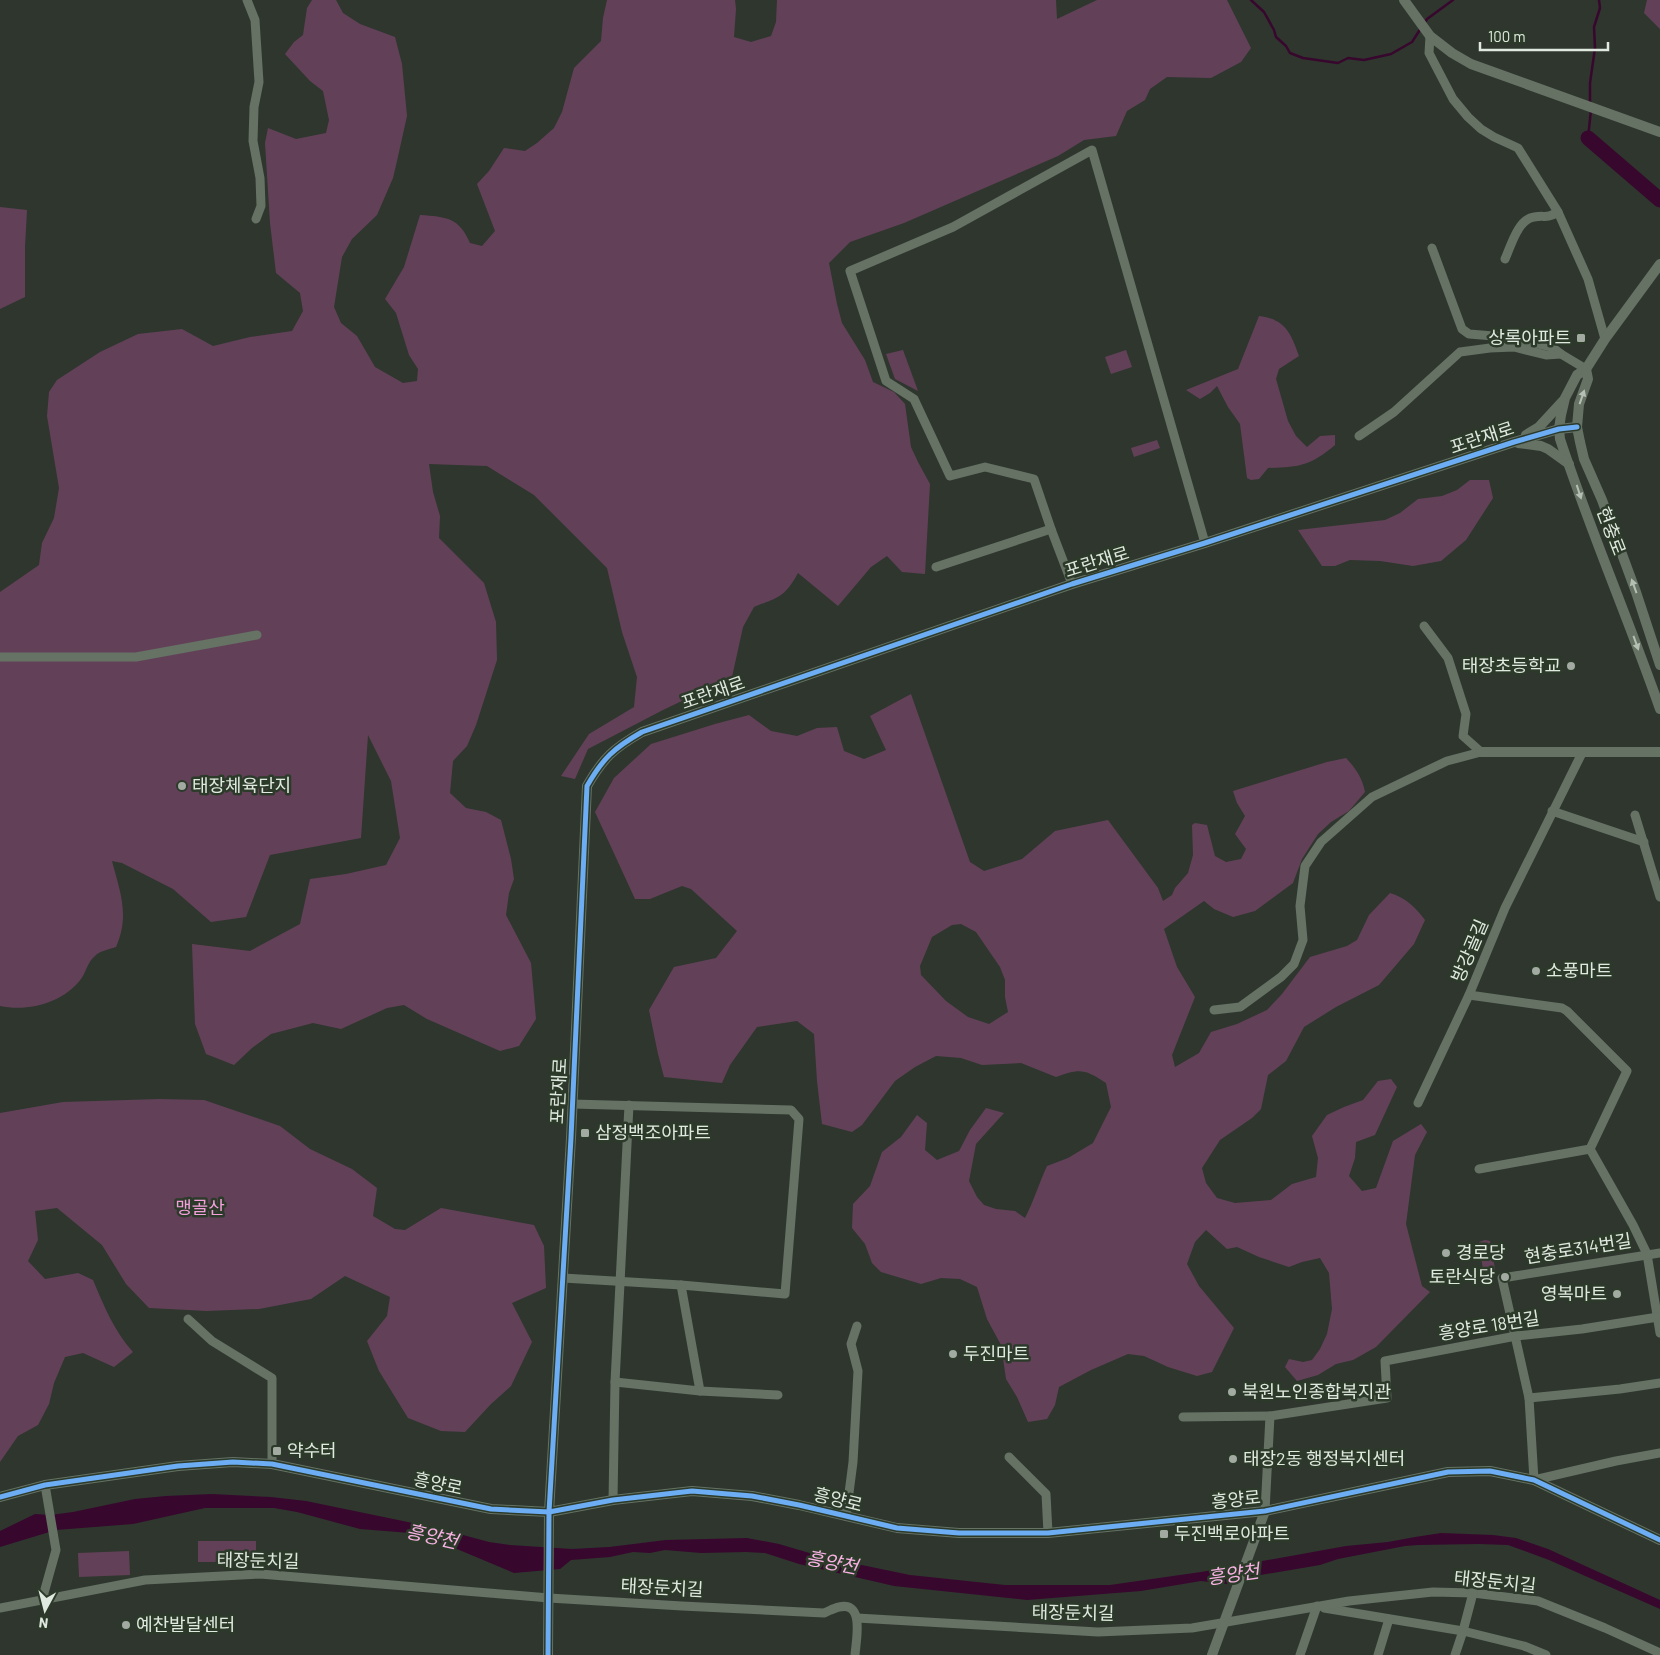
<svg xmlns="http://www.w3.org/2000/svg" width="1660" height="1655" font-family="Barlow,'Noto Sans KR',sans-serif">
  <rect width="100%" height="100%" fill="#2f362e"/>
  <g fill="#624158" fill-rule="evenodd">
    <path d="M312,0h24l7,13 17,11 35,13 7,27 5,52 -10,45 -4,17 -16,37 -25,24 -10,18 -8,50 7,16 16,13 18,31 28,16 14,-2 1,-12 -9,-14 -13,-42 -11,-14 19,-32 16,-52c26,2 39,2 50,28l12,3 13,-15 -18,-47 12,-13 15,-23 21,3 12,-8 17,-15 8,-16 12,-44 27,-27 2,-23 4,-18h128l1,9 -2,28 17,5 20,-6 5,-14 1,-22h279l1,19 40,-19h130l24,48 -10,14 -30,16 -44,-1 -17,12 -5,11 -18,11 -11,25 -32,4 -26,16 -154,67 -54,19 -21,21 8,41 5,19 23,37 8,22 21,10 11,12 6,43 7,15 12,22 -5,90 -23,-2 -15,-16 -16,11 -33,39 -40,-33c-14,25 -19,24 -44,34l-11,20 -11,50 -69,33 -75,39 -13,30 -14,-3 28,-42 45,-27 3,-30 -15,-45 -15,-64 -73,-73 -47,-29 -58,-2 4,28 7,24 -1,22 45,45 12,39 1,38 -21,65 -9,21 -14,15 -3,32 16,15 20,4 15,8 10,39 3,20 -5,14 -3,22 25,48 5,56 -17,27 -19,5 -73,-32 -23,-14 -17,3 -46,21 -28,-6 -42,11 -19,14 -18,17 -28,-11 -11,-30 -3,-80 58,7 50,-27 10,-45 36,-5 40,-9 14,-27 -9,-57 -23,-46 -7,103 -91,17 -24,62 -35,5 -38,-33 -51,-26 -10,-2c8,31 18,54 4,86 -6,2 -17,4 -21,9 -7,5 -9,16 -14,23 -18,24 -53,33 -81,27v-414l39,-27 3,-22 12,-25 5,-30 -12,-72 2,-24 8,-12 43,-28 38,-18 44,-5 31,17 37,-9 42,-6 11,-20 -3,-18 -24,-20 -6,-50 -5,-80 3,-15 28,11 30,-6 3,-13 -6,-29 -13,-10 -25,-27 9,-12 9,-7 4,-27z"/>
    <polygon points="1647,0 1660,0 1660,29 1644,13"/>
    <polygon points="0,207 27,210 25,247 25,297 0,309"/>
    <path d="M1259,316c26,3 32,17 40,40l-20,13 -3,10 12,42 8,15 11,11 13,-11 15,-1v10c-25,21 -35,22 -67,23l-9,11 -8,1 -4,-2 -7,-54 -12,-17 -11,-21 -7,7 -10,6 -14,-9 52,-21z"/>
    <polygon points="903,350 918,391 895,379 886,354"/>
    <polygon points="1126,350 1132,367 1111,374 1105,357"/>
    <polygon points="1157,440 1160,448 1134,457 1131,448"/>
    <polygon points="1470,480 1489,480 1493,498 1466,540 1441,561 1413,566 1380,561 1350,560 1335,566 1322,566 1298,530 1385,520 1400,513 1418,499 1442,496 1457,490"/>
    <path d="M911,694l59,168 14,9 38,-12 33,-28 53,-11 50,68 5,13 9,-6 3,-7 13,-15 5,-18 -1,-30 3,-2 12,2 8,31 11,6 15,-3 5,-10 -11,-15 10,-18 -8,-13 -4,-12 94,-29 19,-4c10,11 16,19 19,34l-16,19 -18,11 -13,12 -16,25 -9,24 -38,28 -22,6 -19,-8 -10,-8 -40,28 13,38 18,30 -23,58 3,12 24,-14 12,-21 26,-8 30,-14 15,-16 28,-37 37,-11 10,-6 12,-25 21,-22c16,5 25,14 35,27l-11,24 -35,41 -43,22 -32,20 -18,34 -18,14 -7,34 -9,9 -32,22 -18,28 4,15 11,15 18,5 36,-3 21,-16 24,-7 2,-19 -6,-22 15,-21 17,-8 19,-7 15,-19 13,-2 6,8 -22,48 -19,7 -1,16 -6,18 13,15 14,-3 17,-47 28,-17 6,8 -12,23 -9,69 16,62 8,6 -54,55 -23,13 -17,4 -18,11 -21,6 -12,-14 4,-8 14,3 9,-2 8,-11 7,-15 5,-25 -3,-36 -9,-15 -18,4 -13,5 -30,-10 -22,-10 -10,2 -21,-19 -11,12 -8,22 12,22 35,42 -22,44 -15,4 -29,-9 -24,-11 -16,-2 -37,16 -32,17 -4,18 -8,14 -19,3 -11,-25 -11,-18 -5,-34 -14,-26 -10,-32 -17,-8 -19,-1 -20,6 -40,-12 -9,-9 -7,-19 -13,-16 1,-24 17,-18 12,-34 19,-15 16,-22 10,8 -2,27 12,10 22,-9 11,-21 16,-22 18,5 -28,31 -7,37 8,16 7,8 12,4 19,2 10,7c9,-17 14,-35 22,-52l21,-8 25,-15 18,-36 -5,-24c-21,-14 -26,-15 -50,-6l-35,-14 -39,2 -21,-7 -25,-2 -21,11 -20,14 -33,44 -10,7 -30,-8 -5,-43 -3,-47 -17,-13 -40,6 -27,38 -8,18 -58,-6 -6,-23 -9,-44 25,-43 42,-9 21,-27 -46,-42 -9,-3 -32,13h-15l-40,-87 19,-34 37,-34 64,-20 34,-9 22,16 26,5 20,-8 20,-1 7,24 20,8 22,-9 -16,-34zM961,924l15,8 24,35 5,13v17l3,15 -19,12 -21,-7 -22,-16 -25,-26 -1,-9 12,-29 20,-12z"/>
    <path d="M159,1099l45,1 76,26 30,23 42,20 25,19 -4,28 22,13 10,1 36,-22 93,17 10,21 2,42 -34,15 20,39 -21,44 -20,18 -26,28 -24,-1 -33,-13 -29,-47 -12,-30 20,-25 3,-19 -45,-21 -34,23 -52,10 -52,2 -58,-3 -23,-24 -24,-39 -45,-37 -22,3 3,29 -10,21 17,18 33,-6 15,7c11,26 21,51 40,72l-19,15 -31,-14 -18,4 -11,26 -5,21 -11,21 -20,11 -18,26v-349l63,-11z"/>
    <polygon points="1485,1240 1490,1241 1495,1269 1490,1276 1484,1277 1479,1242"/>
    <rect x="198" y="1541" width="58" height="21"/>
    <polygon points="129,1551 130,1575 79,1577 78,1553"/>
  </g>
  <polygon fill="#38072e" points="212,1494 271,1497 306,1501 437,1528 489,1542 510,1545 572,1549 609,1547 666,1540 747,1538 779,1544 823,1557 910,1575 1005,1585 1110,1585 1201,1572 1346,1546 1388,1542 1415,1537 1441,1533 1493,1535 1516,1538 1548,1549 1660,1600 1660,1609 1549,1560 1508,1545 1479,1544 1418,1545 1405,1546 1338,1559 1320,1565 1255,1576 1227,1584 1201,1581 1141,1591 1027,1600 894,1586 799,1564 765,1553 746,1552 701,1553 665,1550 650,1553 633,1552 610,1557 571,1560 560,1569 514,1573 445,1544 410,1533 360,1529 297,1512 274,1508 205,1508 133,1524 56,1530 0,1547 0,1531 35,1514 50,1515 73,1512 135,1499 166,1496"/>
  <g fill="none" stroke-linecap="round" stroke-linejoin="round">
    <g stroke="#38072e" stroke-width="2.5">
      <polyline points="1251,0 1264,12 1274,30 1276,37 1286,46 1290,53 1303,58 1338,63 1348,58 1364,60 1391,54 1412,42 1421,28"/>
      <polyline points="1424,24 1427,19 1453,0"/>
      <polyline points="1590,105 1590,83 1595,48 1594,27 1600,8 1599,0"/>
      <polyline points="1588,138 1591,110"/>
    </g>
    <polyline stroke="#38072e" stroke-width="15" points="1588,138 1660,200"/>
    <g stroke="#657264" stroke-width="9">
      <polyline points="247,0 255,20 259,82 254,107 253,141 260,178 261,206 256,219"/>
      <polyline points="1430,36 1429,53 1453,99 1468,117 1481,129 1494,137 1518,148 1558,212 1588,279 1605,339"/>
      <polyline points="1432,248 1462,329 1469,334 1506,337 1552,347 1561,354 1586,369"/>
      <path d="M1505,259c6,-13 13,-40 29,-42 12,-2 12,2 24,-5"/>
      <polyline points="1359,436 1394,412 1460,352 1490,348 1514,347 1546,355 1561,354"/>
      <polyline points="936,567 1051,529"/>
      <polyline points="1072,584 1051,529 1034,479 985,467 950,476 914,399 886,381 850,271 953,227 1092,150 1205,543"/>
      <polyline points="1424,626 1448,658 1466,714 1463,736 1481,752"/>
      <polyline points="0,657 136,657 257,635"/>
      <polyline points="1552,811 1644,842"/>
      <polyline points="1635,815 1660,897"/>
      <polyline points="1469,995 1562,1008 1567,1011 1627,1071 1590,1149"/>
      <polyline points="1214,1010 1240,1007 1281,977 1294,964 1303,940 1300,906 1305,866 1321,842 1372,797 1447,761 1481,752"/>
      <polyline points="1418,1103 1469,995 1505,908 1582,753"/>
      <polyline points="1590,1149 1633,1225 1647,1254 1660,1333"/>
      <polyline points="1479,1169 1590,1149"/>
      <polyline points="1660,1253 1502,1278 1529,1398 1534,1480 1616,1461 1660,1453"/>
      <polyline points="563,1278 681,1285 785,1294 799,1119 791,1110 572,1104"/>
      <polyline points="681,1285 700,1391"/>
      <polyline points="188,1319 212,1341 272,1378 272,1464"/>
      <polyline points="615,1382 700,1391 778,1395"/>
      <polyline points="1529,1398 1620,1389 1660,1383"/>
      <polyline points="1183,1417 1270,1416"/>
      <polyline points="1009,1457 1046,1494 1048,1533"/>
      <polyline points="613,1500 615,1382 629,1105"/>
      <polyline points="1265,1511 1270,1416 1387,1398 1385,1361 1516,1336 1582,1329 1658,1317"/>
      <polyline points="846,1516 853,1462 858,1371 851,1344 857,1326"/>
      <polyline points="42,1600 56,1550 45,1485"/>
      <path d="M0,1608l145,-28 115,-6 289,24 133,8 142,7c5,-2 10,-5 15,-6 26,-6 17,33 16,48"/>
      <polyline points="1324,1608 1463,1631 1524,1646 1546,1655"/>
      <polyline points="857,1618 1098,1632 1192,1628 1349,1601 1433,1592 1473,1593 1538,1601 1605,1628 1660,1653"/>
      <polyline points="1300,1655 1317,1606"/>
      <polyline points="1378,1655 1389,1619"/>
      <polyline points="1455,1655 1463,1631 1473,1593"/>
    </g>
    <g stroke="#657264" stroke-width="10">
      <polyline points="1404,0 1430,36 1452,53 1471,64 1660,132"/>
      <path d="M1660,264l-55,75 -19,30 -9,6 -12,23 -4,17 -2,14 1,10c30,91 68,179 100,270"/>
      <polyline points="1586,369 1588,379 1579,404 1577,427 1580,442 1584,459 1602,500 1636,592 1660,665"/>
      <polyline points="1526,435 1539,427 1563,401"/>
      <polyline points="1518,443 1541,446 1548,449 1569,464"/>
      <polyline points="1481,752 1660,752"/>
      <polyline points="0,1497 45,1485 178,1466 233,1462 272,1464 491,1509 549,1512 613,1500 692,1491 752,1496 799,1505 897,1528 959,1533 1048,1533 1265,1511 1448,1472 1490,1471 1534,1480 1660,1540"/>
      <path d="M548,1655l1,-143 22,-374 16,-352c16,-28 27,-38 55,-54l430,-148 133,-41 309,-101 45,-13 18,-2"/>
      <polyline points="1212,1655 1265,1511"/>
    </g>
    <g stroke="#2c3a2a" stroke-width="8">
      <g id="cycleway">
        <polyline points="0,1497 45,1485 178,1466 233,1462 272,1464 491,1509 549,1512 613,1500 692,1491 752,1496 799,1505 897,1528 959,1533 1048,1533 1265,1511 1448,1472 1490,1471 1534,1480 1660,1540"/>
        <path d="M548,1655l1,-143 22,-374 16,-352c16,-28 27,-38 55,-54l430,-148 133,-41 309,-101 45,-13 18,-2"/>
      </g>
    </g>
    <use href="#cycleway" stroke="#6dadf4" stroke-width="5"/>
  </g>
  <defs><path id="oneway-solid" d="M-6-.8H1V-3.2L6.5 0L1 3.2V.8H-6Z" transform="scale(1.25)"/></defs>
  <g fill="#b5bfb4">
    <use href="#oneway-solid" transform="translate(1582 397) rotate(-71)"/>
    <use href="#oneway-solid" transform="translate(1579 492) rotate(72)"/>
    <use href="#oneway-solid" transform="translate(1634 586) rotate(-110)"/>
    <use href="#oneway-solid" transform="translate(1636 643) rotate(70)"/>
  </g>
  <g fill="#a2aaa1" stroke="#2c3a2a" stroke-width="2">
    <rect x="1576" y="333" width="10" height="10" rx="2.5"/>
    <circle cx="1571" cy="666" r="5"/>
    <circle cx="182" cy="786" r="5"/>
    <circle cx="1536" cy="971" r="5"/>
    <rect x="580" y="1128" width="10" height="10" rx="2.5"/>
    <circle cx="1446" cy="1253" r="5"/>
    <circle cx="1505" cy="1277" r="5"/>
    <circle cx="1617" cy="1294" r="5"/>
    <circle cx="953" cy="1354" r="5"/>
    <circle cx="1232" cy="1392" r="5"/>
    <rect x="272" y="1446" width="10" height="10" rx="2.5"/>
    <circle cx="1233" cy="1459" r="5"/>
    <rect x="1159" y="1529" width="10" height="10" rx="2.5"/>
    <circle cx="126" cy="1625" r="5"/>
  </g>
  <g text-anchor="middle" stroke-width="5" stroke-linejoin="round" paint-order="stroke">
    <g font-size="18" fill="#e0e9df" stroke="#2c3a2a" text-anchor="start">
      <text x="1571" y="344" text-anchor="end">상록아파트</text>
      <text x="1561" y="672" text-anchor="end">태장초등학교</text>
      <text x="192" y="792">태장체육단지</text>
      <text x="1546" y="977">소풍마트</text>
      <text x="595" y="1139">삼정백조아파트</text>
      <text x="1456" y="1259">경로당</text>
      <text x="1495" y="1283" text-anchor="end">토란식당</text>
      <text x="1607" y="1300" text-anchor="end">영복마트</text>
      <text x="963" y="1360">두진마트</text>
      <text x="1242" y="1398">북원노인종합복지관</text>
      <text x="287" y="1457">약수터</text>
      <text x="1243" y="1465">태장2동 행정복지센터</text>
      <text x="1174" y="1540">두진백로아파트</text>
      <text x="136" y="1631">예찬발달센터</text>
    </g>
    <g font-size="18" fill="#e0e9df" stroke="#2c3a2a">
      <text transform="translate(1482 438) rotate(-18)" y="6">포란재로</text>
      <text transform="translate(1611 531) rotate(69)" y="6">현충로</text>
      <text transform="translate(1097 562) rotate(-17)" y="6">포란재로</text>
      <text transform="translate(713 693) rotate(-19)" y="6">포란재로</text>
      <text transform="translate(1470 951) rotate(-67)" y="6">방강골길</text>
      <text transform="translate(559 1091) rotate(-87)" y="6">포란재로</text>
      <text transform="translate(1578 1249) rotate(-9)" y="6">현충로314번길</text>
      <text transform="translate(1489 1326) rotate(-9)" y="6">흥양로 18번길</text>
      <text transform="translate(438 1484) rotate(12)" y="6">흥양로</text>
      <text transform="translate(838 1500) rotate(14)" y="6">흥양로</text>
      <text transform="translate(1236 1500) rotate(-6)" y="6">흥양로</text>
      <text transform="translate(258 1561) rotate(1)" y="6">태장둔치길</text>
      <text transform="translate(1495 1582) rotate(6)" y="6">태장둔치길</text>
      <text transform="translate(662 1588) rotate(3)" y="6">태장둔치길</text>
      <text transform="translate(1073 1613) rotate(1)" y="6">태장둔치길</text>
    </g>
    <g font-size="18" fill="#f69fdd" stroke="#2c3a2a">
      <text x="200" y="1214">맹골산</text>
    </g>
    <g font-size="19" font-style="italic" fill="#f8b1e2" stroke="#2c3a2a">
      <text transform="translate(432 1536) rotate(13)" y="7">흥양천</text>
      <text transform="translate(832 1562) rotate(11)" y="7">흥양천</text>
      <text transform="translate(1233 1574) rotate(-8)" y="7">흥양천</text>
    </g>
  </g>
  <g transform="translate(45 1610) rotate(187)" stroke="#2c3a2a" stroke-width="4" paint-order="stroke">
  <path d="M0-4L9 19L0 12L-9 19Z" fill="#e0e9df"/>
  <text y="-8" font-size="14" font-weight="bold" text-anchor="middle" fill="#e0e9df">N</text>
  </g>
  <path d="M1480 42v8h128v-8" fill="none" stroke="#e0e9df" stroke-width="2.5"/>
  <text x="1488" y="42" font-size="15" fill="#e0e9df" stroke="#2c3a2a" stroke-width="4" paint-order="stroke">100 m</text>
</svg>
